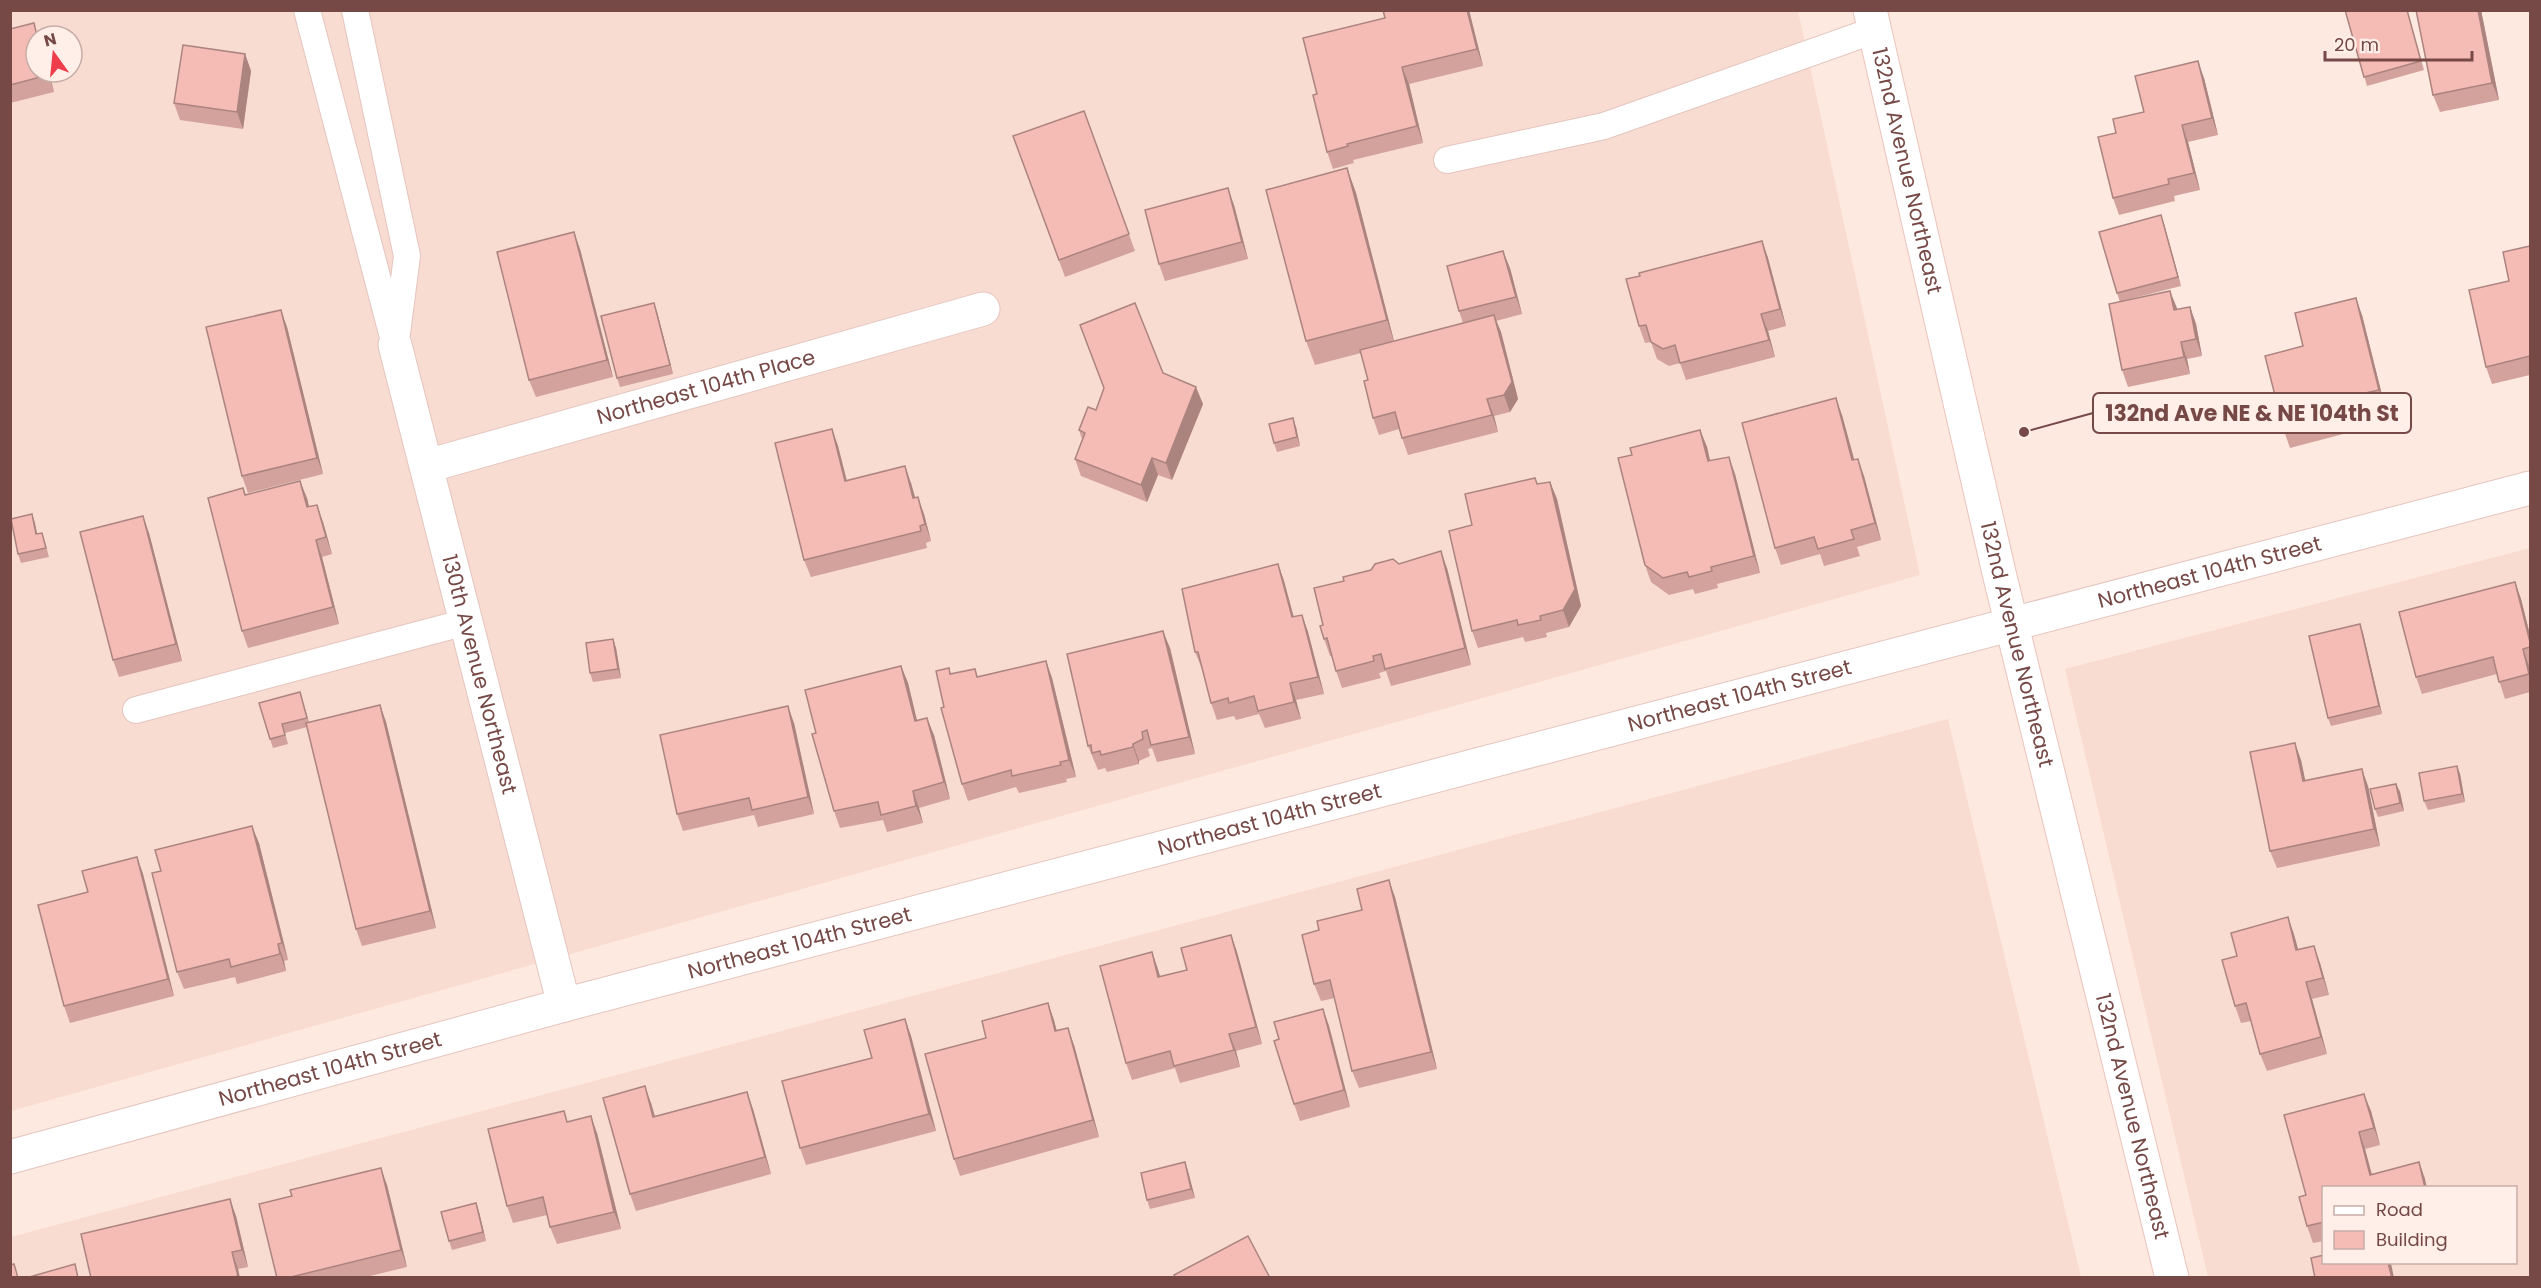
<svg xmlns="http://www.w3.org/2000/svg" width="2541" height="1288" font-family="Poppins,sans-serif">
  <rect width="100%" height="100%" fill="#fee9e0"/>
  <g fill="#f8dbd1" fill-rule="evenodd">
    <path d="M11,11h1787l122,564 -1909,536zM36,36h36v36h-36z"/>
    <path d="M2530,548v729h-322l-143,-608zM2324,1188h192v74h-192z"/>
    <polygon points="1948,719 2081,1277 11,1278 11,1237"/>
  </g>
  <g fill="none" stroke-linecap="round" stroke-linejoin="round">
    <g stroke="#e4c5bf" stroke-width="28">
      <g id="lane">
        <polyline points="307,10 395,345"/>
        <polyline points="355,10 407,256 397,333"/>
        <polyline points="1447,160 1604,126 1875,30"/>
        <polyline points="136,710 466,622"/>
      </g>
    </g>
    <g stroke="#e4c5bf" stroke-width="35">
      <g id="street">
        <path id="s1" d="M395,345l169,660"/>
        <path id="s2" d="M427,466l556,-157"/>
        <path id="s3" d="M10,1157l554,-152 1966,-517"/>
      </g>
    </g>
    <g stroke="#eac3bb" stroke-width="35">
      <g id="secondary">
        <path id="s4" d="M1870,10l130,567 172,701"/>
      </g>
    </g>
    <use href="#lane" stroke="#fff" stroke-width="26"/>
    <use href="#street" stroke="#fff" stroke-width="33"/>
    <use href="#secondary" stroke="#fff" stroke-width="33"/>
  </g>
  <g fill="#d3a29d">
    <polygon points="1383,10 1469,10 1483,66 1409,84 1423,143 1353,160 1354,163 1333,169 1327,152 1317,94 1385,18"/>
    <polygon points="2345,10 2407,10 2424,70 2367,86"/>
    <polygon points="2481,10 2499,100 2440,112 2433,95"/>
    <polygon points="10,29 49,72 54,92 10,103"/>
    <polygon points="245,54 251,71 243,129 180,120 174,103"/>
    <polygon points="2204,78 2218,135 2188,142 2200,190 2174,196 2175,201 2119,215 2113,198 2116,133 2144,112"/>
    <polygon points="1084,111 1135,251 1065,277 1013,136"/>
    <polygon points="1347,168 1356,193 1394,341 1463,323 1459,311 1510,268 1522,314 1496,321 1501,332 1518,399 1510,412 1494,416 1498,432 1408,455 1399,429 1379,435 1373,418 1368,380 1361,353 1315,365 1306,341"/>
    <polygon points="1234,205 1248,259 1165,281 1159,264"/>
    <polygon points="2164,224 2181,286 2126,300 2177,310 2190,307 2196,324 2202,356 2187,359 2190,374 2128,387 2122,370 2120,302 2117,293"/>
    <polygon points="1762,241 1768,258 1786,326 1768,331 1775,357 1686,380 1680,363 1669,366 1657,359 1651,342 1645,343 1639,326"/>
    <polygon points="2530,246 2530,375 2492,384 2486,367 2509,281"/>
    <polygon points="580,249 613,377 536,397 529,380"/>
    <polygon points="657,312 673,374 620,387 617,378"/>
    <polygon points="2362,315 2385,407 2362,412 2366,428 2290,448 2284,431 2303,346"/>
    <polygon points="287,327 323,474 248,493 242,476"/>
    <polygon points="1163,373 1203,404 1172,480 1158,475 1147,502 1081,476 1075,459 1082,439 1079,430 1096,410"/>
    <polygon points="1842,415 1854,460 1864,476 1881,540 1857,547 1860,556 1824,566 1820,554 1781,565 1775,548"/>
    <polygon points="1296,427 1300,446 1277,452 1274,443"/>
    <polygon points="832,429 838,446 847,481 911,483 915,498 924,514 931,541 926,543 927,548 811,577 804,560"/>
    <polygon points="1700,430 1707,447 1710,461 1735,474 1760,573 1717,584 1718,588 1695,594 1693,589 1669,595 1651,582 1645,565 1632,455"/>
    <polygon points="1535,478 1538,484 1550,482 1557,499 1581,606 1569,627 1546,633 1547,637 1525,642 1523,637 1478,648 1472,631 1472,525"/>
    <polygon points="243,488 246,495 307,498 309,507 323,522 332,554 322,557 339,624 248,648 242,631"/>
    <polygon points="32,514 37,534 45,542 49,557 21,563 18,554"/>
    <polygon points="149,533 182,661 119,677 113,660"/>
    <polygon points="1278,564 1284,581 1294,617 1302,615 1308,632 1324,694 1296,700 1301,719 1265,728 1259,714 1236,720 1234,716 1217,720 1211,703 1202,669 1195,652"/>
    <polygon points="1399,564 1447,568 1471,665 1391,686 1386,671 1379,673 1381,678 1342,688 1336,671 1332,656 1330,656 1324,639 1323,625 1344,581"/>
    <polygon points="2515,582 2521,599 2530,635 2530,665 2529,666 2530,672 2530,692 2505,699 2497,674 2422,694 2416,677"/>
    <polygon points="2360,624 2363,633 2382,714 2331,726 2328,718"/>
    <polygon points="613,639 616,648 621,678 593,682 590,673"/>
    <polygon points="1170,648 1195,754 1157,762 1152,748 1148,749 1150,756 1139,761 1139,764 1107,772 1105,768 1098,770 1088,746"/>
    <polygon points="1046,661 1052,678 1076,777 1066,779 1067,782 1019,793 1016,787 968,801 962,784 944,707 949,668 951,674 978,677"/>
    <polygon points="901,666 908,683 917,720 934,735 950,799 919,808 923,823 887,832 883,820 840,828 834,811 816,733"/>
    <polygon points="303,701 309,722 380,705 386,722 436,928 362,946 356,929 307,727 285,733 288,744 273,748 270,739"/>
    <polygon points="794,723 814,814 758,827 754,815 683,831 677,814"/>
    <polygon points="2301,760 2305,781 2368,786 2380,846 2277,868 2270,851"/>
    <polygon points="2457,766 2460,774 2465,802 2428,810 2424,801"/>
    <polygon points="2396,784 2400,792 2404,811 2378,817 2375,809"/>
    <polygon points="259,843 288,960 284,961 286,971 237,984 235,977 184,989 177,972"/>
    <polygon points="137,857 143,874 174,996 70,1023 64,1006 88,892"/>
    <polygon points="1395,897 1437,1069 1359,1088 1352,1071 1335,998 1321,1001 1314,984 1319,930 1362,910"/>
    <polygon points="2288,917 2298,950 2320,963 2329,995 2312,999 2327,1054 2267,1071 2260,1054 2251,1021 2241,1023 2235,1006 2237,956"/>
    <polygon points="1231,935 1237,952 1262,1044 1236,1051 1240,1067 1180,1083 1175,1068 1132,1080 1126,1063 1152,952 1160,977 1187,970"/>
    <polygon points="1048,1003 1057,1031 1074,1045 1099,1137 960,1176 954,1159 986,1038"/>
    <polygon points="1323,1009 1329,1026 1350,1107 1300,1121 1294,1104 1279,1039"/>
    <polygon points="905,1019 911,1036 936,1131 806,1165 800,1148 872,1058"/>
    <polygon points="651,1103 655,1117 753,1109 771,1174 636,1211 630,1194"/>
    <polygon points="2371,1111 2380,1145 2365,1149 2372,1174 2419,1162 2425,1179 2324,1188 2324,1241 2313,1243 2307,1226 2306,1195"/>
    <polygon points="568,1122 597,1133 621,1229 557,1244 550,1227 547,1215 513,1223 507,1206"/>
    <polygon points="1185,1162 1195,1198 1150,1209 1147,1200"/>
    <polygon points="387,1185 407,1267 362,1278 277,1278"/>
    <polygon points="479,1212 486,1241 452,1250 449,1241"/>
    <polygon points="236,1216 248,1267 238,1269 240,1278 91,1278"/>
  </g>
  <g fill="#ac847f">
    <polygon points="1467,10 1469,10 1483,66 1477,49"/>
    <polygon points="2478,10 2481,10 2499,100 2492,83"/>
    <polygon points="245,54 251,71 243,129 237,112"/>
    <polygon points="2198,61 2204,78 2218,135 2212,118"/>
    <polygon points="1402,67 1409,84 1423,143 1417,126"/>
    <polygon points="48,72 49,72 54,92"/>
    <polygon points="2182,125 2188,142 2200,190 2194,173"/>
    <polygon points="1347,168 1356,193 1395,345 1387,320"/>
    <polygon points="1228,188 1234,205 1248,259 1242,242"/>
    <polygon points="2161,215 2164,224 2181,286 2178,277"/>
    <polygon points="574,232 580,249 613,377 607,360"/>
    <polygon points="1762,241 1768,258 1786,326 1780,309"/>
    <polygon points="1503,251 1510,268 1522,314 1516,297"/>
    <polygon points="2170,291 2177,308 2181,327 2174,310"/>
    <polygon points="2356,298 2362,315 2385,407 2379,390"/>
    <polygon points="654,303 657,312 673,374 670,365"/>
    <polygon points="2190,307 2196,324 2202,356 2196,339"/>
    <polygon points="281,310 287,327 323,474 317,458"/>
    <polygon points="1761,314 1768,331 1775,357 1769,340"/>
    <polygon points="1494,315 1501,332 1518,399 1510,412 1504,395"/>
    <polygon points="2181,342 2187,359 2190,374 2184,357"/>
    <polygon points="1196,387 1203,404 1172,480 1166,463"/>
    <polygon points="2356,395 2362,412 2366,428 2360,411"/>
    <polygon points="1836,398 1842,415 1859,477 1852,460"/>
    <polygon points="1487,399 1494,416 1498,432 1492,415"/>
    <polygon points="1293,418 1296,427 1300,446 1297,437"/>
    <polygon points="832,429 838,446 851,498 845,481"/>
    <polygon points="1700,430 1707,447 1714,478 1708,461"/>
    <polygon points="1729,457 1735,474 1760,573 1754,556"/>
    <polygon points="1152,458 1158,475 1147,502 1141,485"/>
    <polygon points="1858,459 1864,476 1881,540 1875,523"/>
    <polygon points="905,466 911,483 920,515 913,498"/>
    <polygon points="300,481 307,498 313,524 307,507"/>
    <polygon points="1550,482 1557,499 1581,606 1569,627 1563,610"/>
    <polygon points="918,497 924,514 931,541 925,524"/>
    <polygon points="317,505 323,522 332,554 326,537"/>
    <polygon points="32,514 35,523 39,543 36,534"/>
    <polygon points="143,516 149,533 182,661 176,644"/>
    <polygon points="316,540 322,557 339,624 333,607"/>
    <polygon points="1441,551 1447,568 1471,665 1465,648"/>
    <polygon points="1278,564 1284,581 1298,634 1292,617"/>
    <polygon points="2515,582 2521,599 2530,635 2530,642"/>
    <polygon points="1302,615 1308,632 1324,694 1318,677"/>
    <polygon points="2360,624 2363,633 2382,714 2379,706"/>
    <polygon points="1163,631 1170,648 1195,754 1189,737"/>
    <polygon points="613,639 616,648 621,678 618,669"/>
    <polygon points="2523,649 2529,666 2530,677 2529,674"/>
    <polygon points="1046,661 1052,678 1076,777 1069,760"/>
    <polygon points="901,666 908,683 921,738 915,721"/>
    <polygon points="1290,683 1296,700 1301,719 1294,702"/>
    <polygon points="380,705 386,722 436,928 430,911"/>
    <polygon points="788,706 794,723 814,814 808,797"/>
    <polygon points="927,718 934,735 950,799 944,782"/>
    <polygon points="2295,743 2301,760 2309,798 2303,781"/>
    <polygon points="1133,744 1139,761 1139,764 1133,747"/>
    <polygon points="2457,766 2460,774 2465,802 2462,794"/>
    <polygon points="2362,769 2368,786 2380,846 2374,829"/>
    <polygon points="2396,784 2400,792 2404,811 2400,803"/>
    <polygon points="913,791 919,808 923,823 916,806"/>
    <polygon points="252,826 259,843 288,960 282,943"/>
    <polygon points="137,857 143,874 174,996 168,979"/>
    <polygon points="1389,880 1395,897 1437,1069 1431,1052"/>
    <polygon points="2288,917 2294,934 2303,967 2296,950"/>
    <polygon points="1231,935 1237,952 1262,1044 1256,1027"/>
    <polygon points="278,944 284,961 286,971 280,954"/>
    <polygon points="2314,946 2320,963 2329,995 2323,978"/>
    <polygon points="1152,952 1158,969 1165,994 1158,977"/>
    <polygon points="2306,982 2312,999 2327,1054 2321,1037"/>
    <polygon points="1048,1003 1054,1020 1061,1048 1055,1031"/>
    <polygon points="1323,1009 1329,1026 1350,1107 1344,1090"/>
    <polygon points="905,1019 911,1036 936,1131 929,1114"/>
    <polygon points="1068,1028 1074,1045 1099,1137 1093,1120"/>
    <polygon points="1229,1034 1236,1051 1240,1067 1234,1050"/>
    <polygon points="645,1086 651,1103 660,1134 653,1117"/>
    <polygon points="747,1092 753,1109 771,1174 765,1157"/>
    <polygon points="2364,1094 2371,1111 2380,1145 2374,1128"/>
    <polygon points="591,1116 597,1133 621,1229 614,1212"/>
    <polygon points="2359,1132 2365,1149 2375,1188 2370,1175"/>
    <polygon points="1185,1162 1188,1171 1195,1198 1191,1189"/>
    <polygon points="2419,1162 2425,1179 2427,1188 2425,1188"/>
    <polygon points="381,1168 387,1185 407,1267 401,1250"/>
    <polygon points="230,1199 236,1216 248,1267 242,1250"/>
    <polygon points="476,1203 479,1212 486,1241 483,1232"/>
    <polygon points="232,1252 238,1269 240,1278 238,1278 238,1276"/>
    <polygon points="2388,1263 2391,1263 2394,1278 2392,1278"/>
  </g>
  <g fill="#f5bcb6" stroke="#ac847f" stroke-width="1.5">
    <polygon points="1383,10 1467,10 1477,49 1402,67 1417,126 1347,144 1348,146 1327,152 1313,95 1317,94 1303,38 1385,18"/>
    <polygon points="2345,10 2407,10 2421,61 2364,77"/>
    <polygon points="2416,10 2478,10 2492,83 2433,95"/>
    <polygon points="34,23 37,36 36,36 36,72 48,72 48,75 10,85 10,29"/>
    <polygon points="183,45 245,54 237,112 174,103"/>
    <polygon points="2198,61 2212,118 2182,125 2194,173 2168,179 2169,184 2113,198 2098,137 2116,133 2113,119 2144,112 2135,76"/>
    <polygon points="1084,111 1129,234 1059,260 1013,136"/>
    <polygon points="1347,168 1387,320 1306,341 1266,190"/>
    <polygon points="1228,188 1242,242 1159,264 1145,210"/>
    <polygon points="2161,215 2178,277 2117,293 2099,232"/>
    <polygon points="574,232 607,360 529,380 497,252"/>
    <polygon points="1762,241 1780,309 1761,314 1769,340 1680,363 1675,345 1663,349 1651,342 1646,325 1639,326 1626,279 1640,276 1639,273"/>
    <polygon points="2530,246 2530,356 2486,367 2469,290 2509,281 2503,252"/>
    <polygon points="1503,251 1516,297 1459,311 1447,266"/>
    <polygon points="2170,291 2174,310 2190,307 2196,339 2181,342 2184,357 2122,370 2109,304"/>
    <polygon points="2356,298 2379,390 2356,395 2360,411 2284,431 2265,356 2303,346 2295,313"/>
    <polygon points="654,303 670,365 617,378 601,316"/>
    <polygon points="1135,303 1163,373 1196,387 1166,463 1152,458 1141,485 1075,459 1085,433 1079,430 1088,407 1096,410 1104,388 1080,325"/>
    <polygon points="281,310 317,458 242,476 206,327"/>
    <polygon points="1494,315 1512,382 1504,395 1487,399 1492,415 1402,438 1395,412 1373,418 1364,381 1368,380 1360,350"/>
    <polygon points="1836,398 1852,460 1858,459 1875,523 1851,530 1854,539 1818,549 1814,537 1775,548 1742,423"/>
    <polygon points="1293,418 1297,437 1274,443 1269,424"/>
    <polygon points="832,429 845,481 905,466 913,498 918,497 925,524 920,526 921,531 804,560 775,443"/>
    <polygon points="1700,430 1708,461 1729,457 1754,556 1711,567 1712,571 1689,577 1687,572 1663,578 1645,565 1618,458 1632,455 1630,448"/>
    <polygon points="1535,478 1537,484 1550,482 1575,589 1563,610 1540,616 1541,620 1518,625 1517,620 1472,631 1449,531 1472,525 1465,494"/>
    <polygon points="300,481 307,507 317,505 326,537 316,540 333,607 242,631 208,498 243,488 245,495"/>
    <polygon points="32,514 36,534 42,533 46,548 18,554 11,519"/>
    <polygon points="143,516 176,644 113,660 80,532"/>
    <polygon points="1441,551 1465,648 1385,669 1381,654 1373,656 1374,661 1336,671 1327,638 1324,639 1320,626 1323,625 1314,588 1344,581 1343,577 1371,570 1375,564 1393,559 1399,564"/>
    <polygon points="1278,564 1292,617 1302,615 1318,677 1290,683 1294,702 1258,711 1254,696 1229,703 1228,698 1211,703 1198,652 1195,652 1182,589"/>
    <polygon points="2515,582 2530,642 2530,647 2523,649 2529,674 2499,682 2493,657 2416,677 2399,612"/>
    <polygon points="2360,624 2379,706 2328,718 2309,636"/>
    <polygon points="1163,631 1189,737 1151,745 1147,730 1142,732 1143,739 1133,744 1133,747 1101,755 1100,751 1092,753 1091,745 1088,746 1067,654"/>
    <polygon points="613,639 618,669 590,673 586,643"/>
    <polygon points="1046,661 1069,760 1060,762 1061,765 1012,776 1011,770 962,784 941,708 944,707 936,671 949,668 950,674 975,669 977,677"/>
    <polygon points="901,666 915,721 927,718 944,782 913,791 916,806 881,815 878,802 834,811 812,734 816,733 805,690"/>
    <polygon points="300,692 307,718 282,724 285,735 270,739 259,703"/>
    <polygon points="380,705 430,911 356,929 306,723"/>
    <polygon points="788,706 808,797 752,810 749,798 677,814 660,735"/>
    <polygon points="2295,743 2303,781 2362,769 2374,829 2270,851 2250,752"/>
    <polygon points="2457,766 2462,794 2424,801 2419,773"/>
    <polygon points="2396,784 2400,803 2375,809 2370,789"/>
    <polygon points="252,826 282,943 278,944 280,954 231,967 229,959 177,972 152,873 161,871 155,850"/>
    <polygon points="137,857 168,979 64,1006 38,905 88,892 82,871"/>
    <polygon points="1389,880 1431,1052 1352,1071 1330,980 1314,984 1302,935 1319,930 1317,921 1362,910 1357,889"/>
    <polygon points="2288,917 2296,950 2314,946 2323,978 2306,982 2321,1037 2260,1054 2246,1003 2235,1006 2222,960 2237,956 2231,933"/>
    <polygon points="1231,935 1256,1027 1229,1034 1234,1050 1174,1066 1170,1051 1126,1063 1100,966 1152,952 1158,977 1187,970 1181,948"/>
    <polygon points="1048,1003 1055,1031 1068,1028 1093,1120 954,1159 925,1054 986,1038 982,1021"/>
    <polygon points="1323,1009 1344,1090 1294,1104 1274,1041 1279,1039 1274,1022"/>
    <polygon points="905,1019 929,1114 800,1148 782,1081 872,1058 864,1030"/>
    <polygon points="645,1086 653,1117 747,1092 765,1157 630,1194 603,1098"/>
    <polygon points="2364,1094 2374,1128 2359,1132 2370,1175 2419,1162 2425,1188 2324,1188 2324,1222 2307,1226 2299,1197 2306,1195 2284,1115"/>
    <polygon points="564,1111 567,1122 591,1116 614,1212 550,1227 543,1197 507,1206 488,1129"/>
    <polygon points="1185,1162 1191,1189 1147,1200 1141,1173"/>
    <polygon points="381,1168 401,1250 287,1278 277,1278 259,1204 292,1196 290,1190"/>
    <polygon points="230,1199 242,1250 232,1252 238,1276 229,1278 91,1278 81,1234"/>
    <polygon points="476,1203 483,1232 449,1241 441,1212"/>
    <polygon points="1248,1236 1270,1278 1176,1278 1174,1275"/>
    <polygon points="2324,1255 2324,1263 2388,1263 2392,1278 2315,1278 2311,1258"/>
    <polygon points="14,1264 18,1278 10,1278 10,1265"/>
    <polygon points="75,1264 78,1278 26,1278"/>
  </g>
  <g text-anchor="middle" stroke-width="5" stroke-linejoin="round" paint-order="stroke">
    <g font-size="21" fill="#764946" stroke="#ffefe8">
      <text dy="7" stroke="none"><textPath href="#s4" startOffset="165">132nd Avenue Northeast</textPath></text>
      <text dy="7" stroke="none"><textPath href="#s2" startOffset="290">Northeast 104th Place</textPath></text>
      <text dy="7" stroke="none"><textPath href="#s3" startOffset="2276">Northeast 104th Street</textPath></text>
      <text dy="7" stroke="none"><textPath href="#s4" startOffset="651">132nd Avenue Northeast</textPath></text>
      <text dy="7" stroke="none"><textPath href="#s1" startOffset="340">130th Avenue Northeast</textPath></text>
      <text dy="7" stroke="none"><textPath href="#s3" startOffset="1790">Northeast 104th Street</textPath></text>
      <text dy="7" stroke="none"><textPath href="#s3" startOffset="1304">Northeast 104th Street</textPath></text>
      <text dy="7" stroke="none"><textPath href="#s3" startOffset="818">Northeast 104th Street</textPath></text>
      <text dy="7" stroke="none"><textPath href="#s3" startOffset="332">Northeast 104th Street</textPath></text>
      <text dy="7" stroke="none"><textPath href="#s4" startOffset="1137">132nd Avenue Northeast</textPath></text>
    </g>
  </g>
  <path fill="none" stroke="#764946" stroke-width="2" d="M2024 432L2093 413"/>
  <circle fill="#764946" stroke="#ffefe8" stroke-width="2" cx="2024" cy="432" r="6"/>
  <rect fill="#ffefe8" stroke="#764946" stroke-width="2" x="2093" y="393" width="318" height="40" rx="6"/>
  <g font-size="22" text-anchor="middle" font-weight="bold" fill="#764946">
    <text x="2252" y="421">132nd Ave NE &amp; NE 104th St</text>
  </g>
  <rect width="2541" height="1288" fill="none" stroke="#764946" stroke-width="24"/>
  <rect x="2322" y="1186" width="195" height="78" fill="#ffefe8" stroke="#c8ada7" stroke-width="1.5"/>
  <rect x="2334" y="1206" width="30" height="9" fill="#ffffff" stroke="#c8ada7" stroke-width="1.5"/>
  <text x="2376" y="1216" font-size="18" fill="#764946">Road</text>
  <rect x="2334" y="1231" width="30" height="18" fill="#f5bcb6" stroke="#c8ada7" stroke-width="1.5"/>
  <text x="2376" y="1246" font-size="18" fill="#764946">Building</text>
  <g transform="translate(54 54) rotate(345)"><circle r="28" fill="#ffefe8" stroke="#c8ada7" stroke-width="1.5"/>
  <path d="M0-4.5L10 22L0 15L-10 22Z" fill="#f03d4b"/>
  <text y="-9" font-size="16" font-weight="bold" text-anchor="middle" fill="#764946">N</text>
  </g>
  <path d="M2325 51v9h147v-9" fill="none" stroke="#764946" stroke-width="3"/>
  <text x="2334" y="51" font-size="18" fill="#764946" stroke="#ffefe8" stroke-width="4.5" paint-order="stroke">20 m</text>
</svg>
